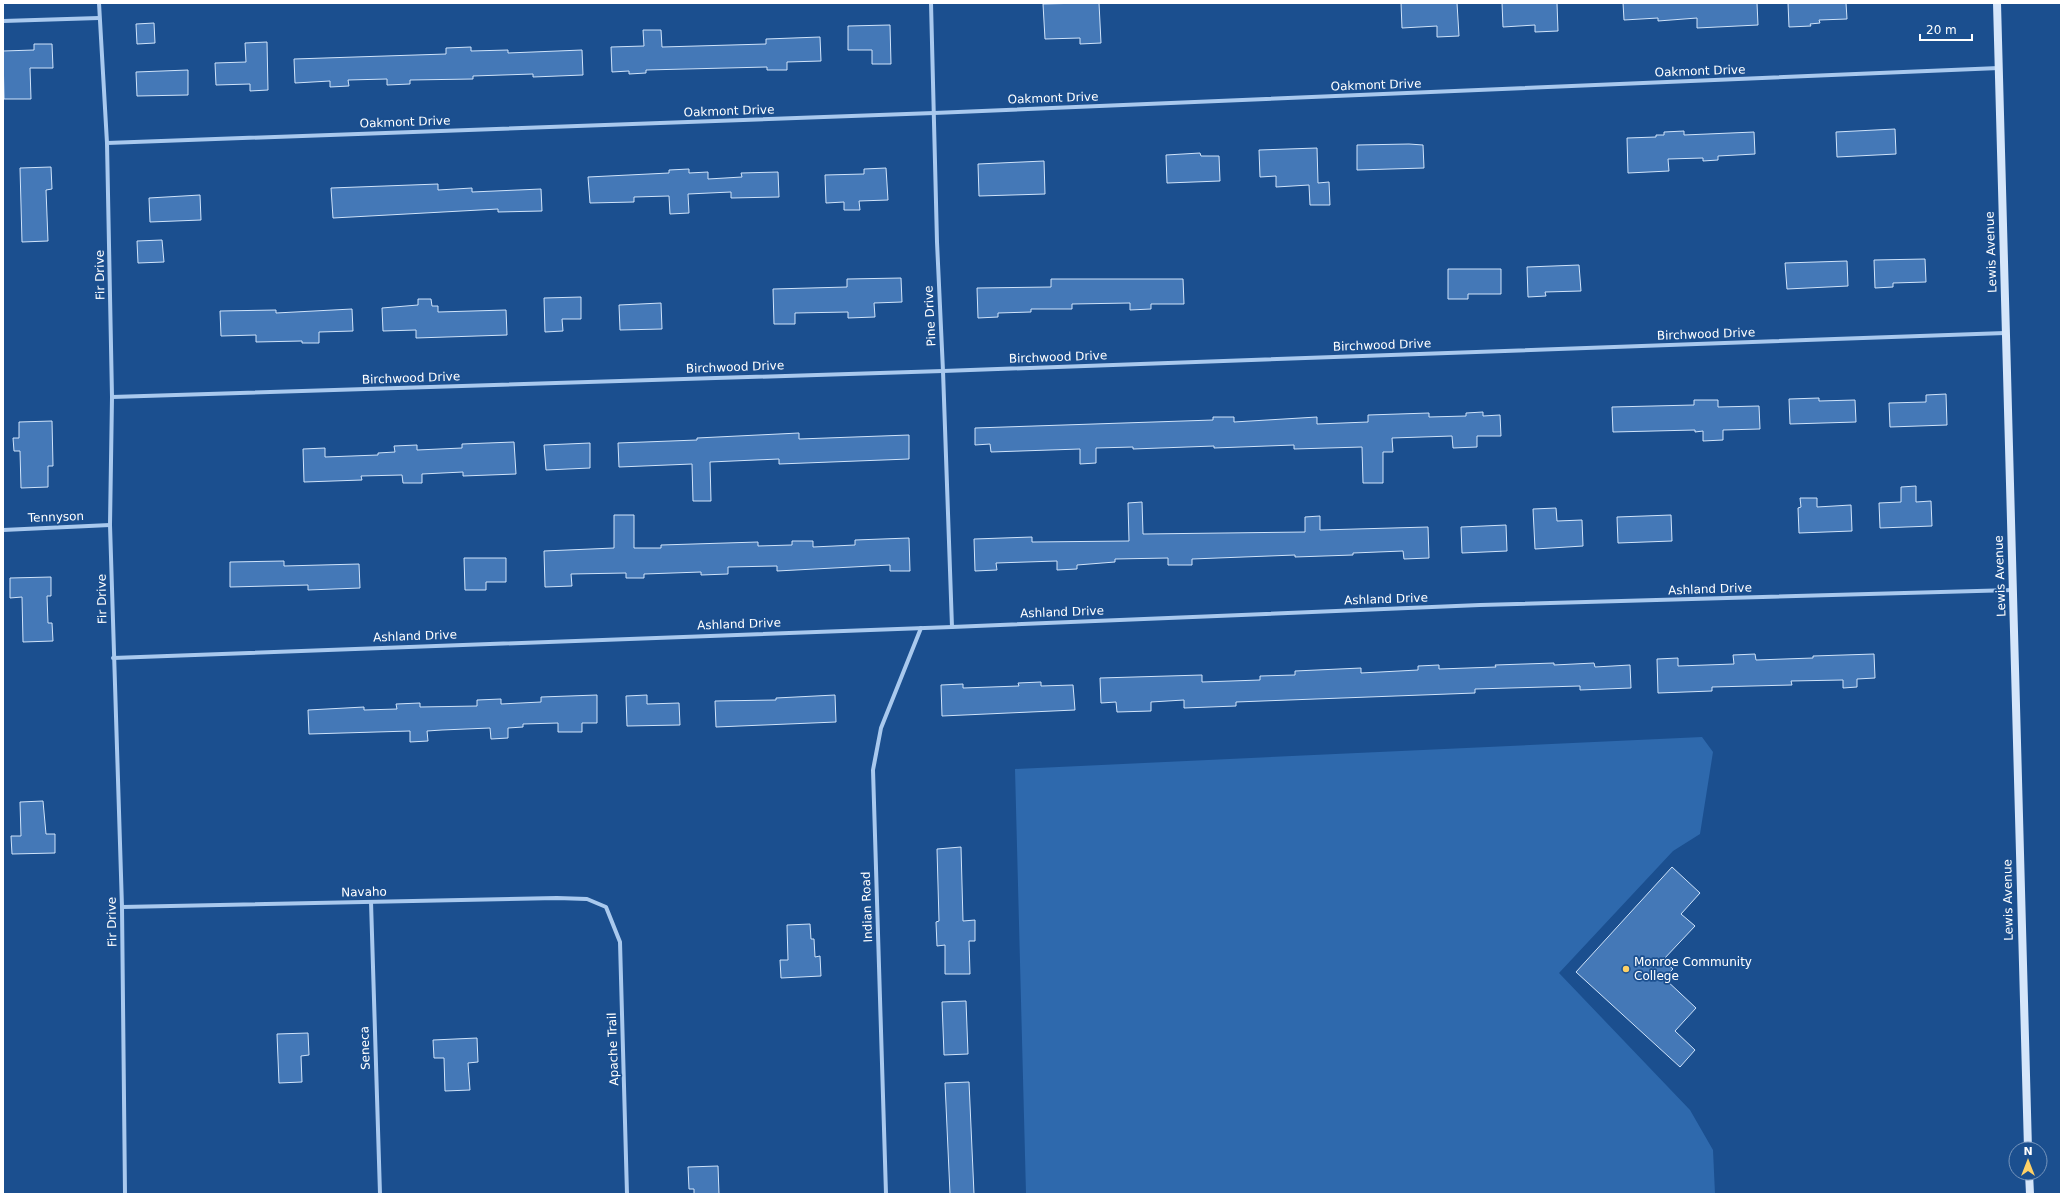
<svg xmlns="http://www.w3.org/2000/svg" width="2064" height="1197" font-family="'DejaVu Sans',sans-serif">
  <rect width="100%" height="100%" fill="#1b4f8f"/>
  <polygon fill="#2e69ad" points="1702,737 1713,752 1700,834 1673,851 1559,973 1690,1110 1713,1150 1715,1194 1026,1194 1015,769"/>
  <g fill="#4478b7" stroke="#cfe3fa">
    <polygon points="1085,3 1099,3 1101,43 1080,44 1080,38 1045,39 1043,4"/>
    <polygon points="1401,3 1457,3 1459,36 1437,37 1437,26 1402,28"/>
    <polygon points="1502,3 1557,3 1558,31 1535,32 1535,25 1503,27"/>
    <polygon points="1623,3 1757,3 1758,25 1697,28 1697,18 1658,21 1658,18 1624,20"/>
    <polygon points="1788,3 1846,3 1847,19 1819,20 1820,23 1810,24 1811,26 1789,27"/>
    <polygon points="154,23 155,43 137,44 136,24"/>
    <polygon points="890,25 891,64 872,64 872,50 848,50 848,26"/>
    <polygon points="643,30 661,30 662,47 766,44 766,39 820,37 821,61 787,62 787,70 767,70 767,67 646,70 646,73 629,74 629,71 612,72 611,47 644,46"/>
    <polygon points="267,42 268,90 250,91 250,84 216,85 215,63 246,62 245,43"/>
    <polygon points="34,44 52,44 53,68 30,68 31,99 4,99 3,51 34,50"/>
    <polygon points="471,47 471,51 508,50 508,53 582,50 583,75 533,77 533,74 473,76 473,79 410,80 410,84 387,85 387,79 348,80 349,86 330,87 330,81 295,83 294,59 446,54 446,48"/>
    <polygon points="188,70 188,95 137,96 136,72"/>
    <polygon points="1895,129 1896,154 1837,157 1836,132"/>
    <polygon points="1684,131 1684,135 1754,132 1755,154 1718,156 1718,160 1703,161 1703,158 1668,159 1669,171 1628,173 1627,138 1656,137 1656,135 1664,135 1664,132"/>
    <polygon points="1409,144 1423,145 1424,168 1357,170 1357,145"/>
    <polygon points="1317,148 1318,183 1329,182 1330,205 1310,205 1309,185 1276,187 1276,176 1260,177 1259,150"/>
    <polygon points="1200,153 1201,156 1219,156 1220,181 1167,183 1166,155"/>
    <polygon points="1044,161 1045,194 979,196 978,164"/>
    <polygon points="51,167 52,189 46,190 48,241 22,242 20,168"/>
    <polygon points="886,168 888,200 859,201 860,210 844,210 844,202 826,203 825,175 864,174 864,169"/>
    <polygon points="689,169 689,173 708,172 708,179 742,177 741,173 778,172 779,197 731,198 731,192 688,194 689,213 670,214 669,196 634,197 634,202 590,203 588,177 669,173 669,170"/>
    <polygon points="438,184 438,190 472,188 472,192 541,189 542,211 498,212 498,209 333,218 331,188"/>
    <polygon points="200,195 201,220 150,222 149,198"/>
    <polygon points="162,240 164,262 138,263 137,241"/>
    <polygon points="1925,259 1926,282 1893,283 1893,287 1875,288 1874,260"/>
    <polygon points="1847,261 1848,286 1787,289 1785,263"/>
    <polygon points="1579,265 1581,291 1545,292 1546,296 1528,297 1527,267"/>
    <polygon points="1448,269 1501,269 1501,294 1468,294 1468,299 1448,299"/>
    <polygon points="901,278 902,302 874,303 875,317 848,318 848,312 795,313 795,324 774,324 773,289 847,287 847,279"/>
    <polygon points="1051,279 1183,279 1184,304 1151,304 1151,309 1130,310 1130,303 1072,304 1072,309 1031,309 1031,312 998,313 998,317 978,318 977,288 1051,287"/>
    <polygon points="581,297 581,319 562,319 563,331 545,332 544,298"/>
    <polygon points="418,299 431,299 432,306 438,306 438,312 506,310 507,335 416,338 416,330 383,331 382,308 418,305"/>
    <polygon points="661,303 662,329 620,330 619,305"/>
    <polygon points="352,309 353,331 319,332 319,343 302,343 302,341 256,342 256,335 221,336 220,311 276,310 276,313"/>
    <polygon points="1946,394 1947,425 1890,427 1889,403 1926,402 1926,395"/>
    <polygon points="1819,398 1819,401 1855,400 1856,422 1790,424 1789,399"/>
    <polygon points="1694,400 1718,400 1718,407 1759,406 1760,429 1723,430 1723,440 1703,441 1703,431 1695,432 1695,430 1613,432 1612,407 1694,405"/>
    <polygon points="1483,412 1483,416 1500,415 1501,436 1477,436 1477,447 1453,448 1452,436 1392,438 1393,452 1383,452 1383,483 1363,483 1362,447 1294,449 1294,445 1214,448 1214,446 1133,449 1133,447 1096,448 1096,463 1080,464 1080,449 991,452 990,444 975,445 975,428 1213,420 1213,417 1234,417 1234,422 1317,417 1317,424 1368,422 1368,415 1429,413 1429,417 1466,416 1466,413"/>
    <polygon points="52,421 53,466 48,466 48,487 21,488 20,451 14,451 13,438 19,438 19,422"/>
    <polygon points="799,433 799,439 909,435 909,459 779,464 779,459 710,462 711,501 693,501 692,464 619,467 618,443 697,440 697,438"/>
    <polygon points="514,442 516,474 463,476 463,472 422,474 422,483 403,483 402,475 361,476 362,480 304,482 303,449 325,448 325,457 378,455 378,453 395,452 394,446 417,445 417,450 462,448 462,444"/>
    <polygon points="590,443 590,468 546,470 544,445"/>
    <polygon points="1916,486 1916,502 1931,501 1932,526 1880,528 1879,503 1901,502 1901,487"/>
    <polygon points="1800,498 1817,498 1817,507 1851,505 1852,531 1799,533 1798,508 1801,507"/>
    <polygon points="1142,502 1143,534 1305,532 1305,517 1320,516 1320,530 1428,527 1429,558 1404,559 1403,551 1353,553 1353,555 1295,557 1295,555 1192,559 1192,565 1168,565 1168,558 1115,559 1115,562 1077,565 1077,569 1057,570 1057,561 996,563 997,570 975,571 974,539 1032,537 1032,542 1129,541 1128,503"/>
    <polygon points="1556,508 1557,521 1582,520 1583,546 1535,549 1533,509"/>
    <polygon points="614,515 634,515 634,548 661,548 661,545 758,542 758,546 792,545 792,541 813,541 813,547 855,545 855,540 909,538 910,571 890,571 890,565 777,571 777,566 728,567 728,574 701,575 701,572 644,574 644,578 626,578 626,573 571,574 572,586 545,587 544,551 614,548"/>
    <polygon points="1671,515 1672,541 1618,543 1617,517"/>
    <polygon points="1506,525 1507,551 1462,553 1461,527"/>
    <polygon points="464,558 506,558 506,582 486,582 486,590 465,590"/>
    <polygon points="284,561 284,566 359,564 360,588 308,590 308,585 230,587 230,562"/>
    <polygon points="51,577 51,596 47,596 48,623 52,623 53,641 23,642 22,597 10,598 10,578"/>
    <polygon points="1755,654 1756,660 1813,658 1813,656 1874,654 1875,678 1857,679 1857,687 1843,688 1843,680 1791,681 1792,685 1712,687 1712,691 1658,693 1657,659 1678,658 1678,666 1734,664 1733,655"/>
    <polygon points="1554,663 1554,665 1594,663 1595,667 1630,665 1631,688 1580,690 1580,686 1475,689 1475,693 1236,702 1236,706 1184,708 1184,700 1151,702 1151,711 1117,712 1116,702 1101,703 1100,678 1202,675 1202,682 1260,680 1260,676 1295,675 1295,671 1361,668 1361,673 1418,670 1418,666 1439,665 1439,669 1496,667 1495,665"/>
    <polygon points="1041,682 1041,686 1073,685 1075,710 942,716 941,685 963,684 963,688 1019,686 1018,683"/>
    <polygon points="597,695 597,723 582,723 582,732 558,732 558,723 523,724 523,727 508,728 508,738 491,739 490,728 442,730 427,731 428,741 410,742 410,731 309,734 308,710 364,707 364,710 397,709 396,704 420,703 420,707 477,706 477,700 501,699 501,704 541,702 541,697"/>
    <polygon points="647,695 647,704 679,703 680,725 627,726 626,696"/>
    <polygon points="835,695 836,722 716,727 715,701 776,700 776,698"/>
    <polygon points="43,801 46,834 55,834 55,853 12,854 11,836 21,836 20,802"/>
    <polygon points="961,847 963,921 975,920 975,941 969,941 970,974 945,974 945,945 937,946 936,922 939,921 937,849"/>
    <polygon points="1672,867 1700,893 1681,914 1695,926 1663,960 1673,969 1664,978 1696,1008 1675,1031 1695,1050 1680,1067 1576,972"/>
    <polygon points="810,924 811,939 814,939 815,957 820,956 821,976 781,978 780,960 788,960 787,925"/>
    <polygon points="966,1001 968,1054 944,1055 942,1002"/>
    <polygon points="308,1033 309,1055 301,1056 302,1082 279,1083 277,1034"/>
    <polygon points="477,1038 478,1062 468,1063 470,1090 445,1091 444,1058 434,1058 433,1040"/>
    <polygon points="969,1082 974,1194 950,1194 945,1083"/>
    <polygon points="718,1166 719,1194 694,1194 694,1189 689,1189 688,1167"/>
  </g>
  <g fill="none" stroke-linecap="round" stroke-linejoin="round">
    <g stroke="#a9c9ee" stroke-width="4">
      <polyline points="99,3 107,143 112,397 110,525 122,907 125,1194"/>
      <polyline points="931,3 937,242 943,371 952,627"/>
      <polyline points="3,21 99,18"/>
      <polyline points="107,143 934,113 1999,68"/>
      <polyline points="112,397 943,371 2005,333"/>
      <polyline points="3,530 110,525"/>
      <polyline points="113,658 952,627 1480,605 2013,590"/>
      <polyline points="371,902 380,1194"/>
      <polyline points="122,907 557,898 587,899 606,907 620,942 627,1194"/>
      <polyline points="886,1194 873,770 881,728 921,628"/>
    </g>
    <g stroke="#d6e6fa" stroke-width="8">
      <polyline points="1997,3 2028,1149"/>
      <polyline points="2029,1173 2030,1194"/>
    </g>
  </g>
  <circle fill="#ffd166" stroke="#1b4f8f" stroke-width="1.5" cx="1626" cy="969" r="4"/>
  <g text-anchor="middle" stroke-width="3.5" stroke-linejoin="round" paint-order="stroke">
    <g font-size="12" fill="#fff" stroke="#1b4f8f">
      <text transform="translate(1700 71) rotate(-2)" y="4">Oakmont Drive</text>
      <text transform="translate(1376 85) rotate(-2)" y="4">Oakmont Drive</text>
      <text transform="translate(1053 98) rotate(-2)" y="4">Oakmont Drive</text>
      <text transform="translate(729 111) rotate(-2)" y="4">Oakmont Drive</text>
      <text transform="translate(405 122) rotate(-2)" y="4">Oakmont Drive</text>
      <text transform="translate(1991 252) rotate(-92)" y="4">Lewis Avenue</text>
      <text transform="translate(100 275) rotate(-91)" y="4">Fir Drive</text>
      <text transform="translate(930 316) rotate(-93)" y="4">Pine Drive</text>
      <text transform="translate(1706 334) rotate(-2)" y="4">Birchwood Drive</text>
      <text transform="translate(1382 345) rotate(-2)" y="4">Birchwood Drive</text>
      <text transform="translate(1058 357) rotate(-2)" y="4">Birchwood Drive</text>
      <text transform="translate(735 367) rotate(-2)" y="4">Birchwood Drive</text>
      <text transform="translate(411 378) rotate(-2)" y="4">Birchwood Drive</text>
      <text transform="translate(56 517) rotate(-2)" y="4">Tennyson</text>
      <text transform="translate(2000 576) rotate(-92)" y="4">Lewis Avenue</text>
      <text transform="translate(1710 589) rotate(-2)" y="4">Ashland Drive</text>
      <text transform="translate(102 599) rotate(-91)" y="4">Fir Drive</text>
      <text transform="translate(1386 599) rotate(-2)" y="4">Ashland Drive</text>
      <text transform="translate(1062 612) rotate(-2)" y="4">Ashland Drive</text>
      <text transform="translate(739 624) rotate(-2)" y="4">Ashland Drive</text>
      <text transform="translate(415 636) rotate(-2)" y="4">Ashland Drive</text>
      <text transform="translate(364 892) rotate(-1)" y="4">Navaho</text>
      <text transform="translate(2008 900) rotate(-91)" y="4">Lewis Avenue</text>
      <text transform="translate(867 907) rotate(-92)" y="4">Indian Road</text>
      <text transform="translate(112 922) rotate(-91)" y="4">Fir Drive</text>
      <text transform="translate(365 1048) rotate(-92)" y="4">Seneca</text>
      <text transform="translate(613 1049) rotate(-92)" y="4">Apache Trail</text>
    </g>
    <g font-size="12" fill="#fff" stroke="#1b4f8f" text-anchor="start">
      <text x="1634" y="966">Monroe Community<tspan x="1634" dy="14">College</tspan></text>
    </g>
  </g>
  <rect width="2064" height="1197" fill="none" stroke="#ffffff" stroke-width="8"/>
  <g transform="translate(2028 1161)"><circle r="19" fill="#1b4f8f" stroke="#7695bc"/>
  <path d="M0-3L7 15L0 10L-7 15Z" fill="#ffd166"/>
  <text y="-6" font-size="11" font-weight="bold" text-anchor="middle" fill="#ffffff">N</text>
  </g>
  <path d="M1920 34v6h52v-6" fill="none" stroke="#ffffff" stroke-width="2"/>
  <text x="1926" y="34" font-size="12" fill="#ffffff" stroke="#1b4f8f" stroke-width="3" paint-order="stroke">20 m</text>
</svg>
